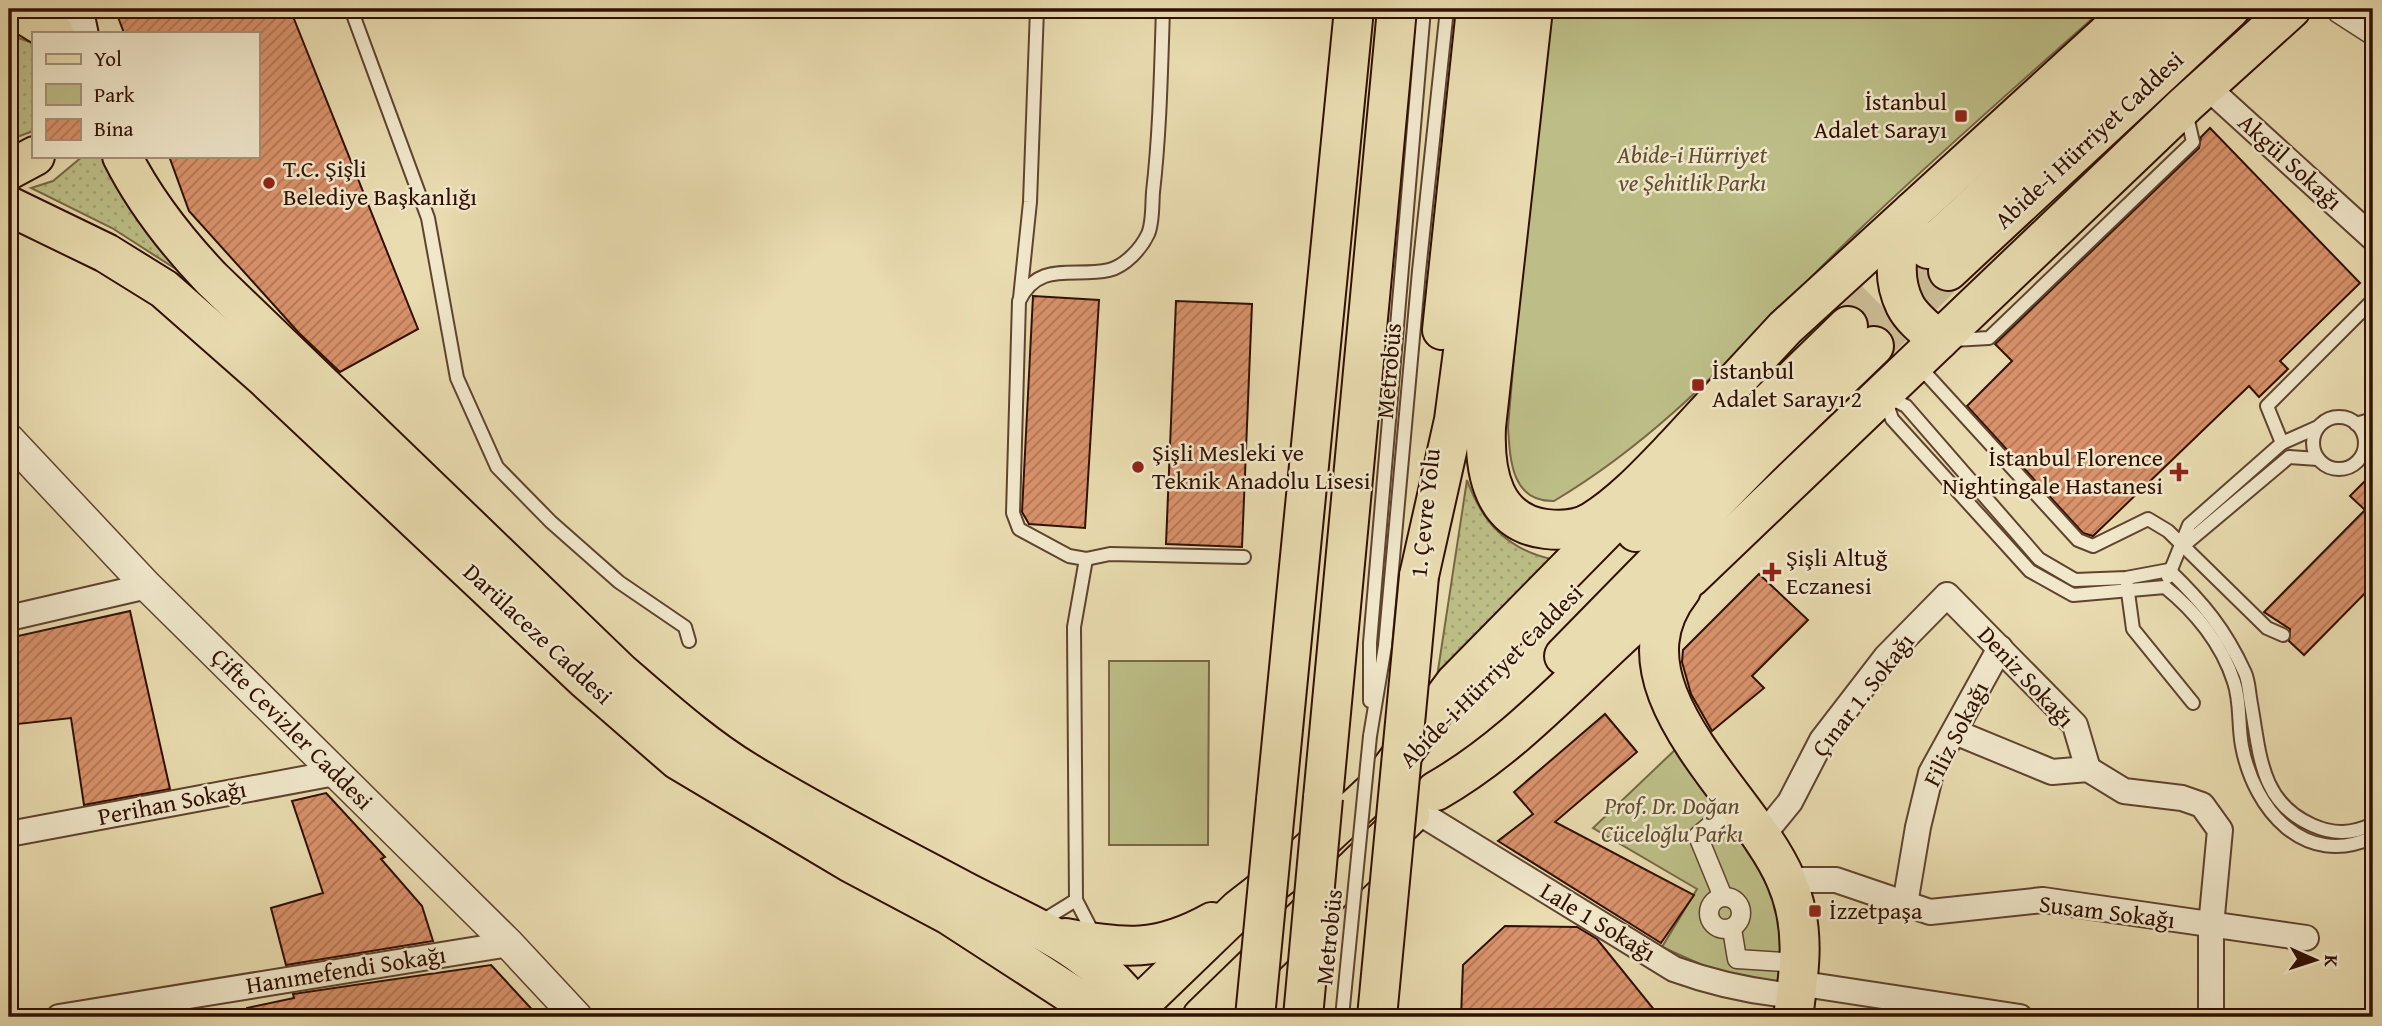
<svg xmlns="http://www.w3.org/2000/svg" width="2382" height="1026" font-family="'Gentium Book Plus',serif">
  <defs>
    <pattern id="grass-dots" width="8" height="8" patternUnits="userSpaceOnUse" patternTransform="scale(1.75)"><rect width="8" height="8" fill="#bdbe87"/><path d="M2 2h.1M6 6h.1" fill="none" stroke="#a3a273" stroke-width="1.8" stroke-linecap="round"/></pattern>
    <pattern id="building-hatch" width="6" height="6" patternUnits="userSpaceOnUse" patternTransform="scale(1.75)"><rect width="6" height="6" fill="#d9926b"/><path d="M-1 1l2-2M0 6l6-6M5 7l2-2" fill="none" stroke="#b17656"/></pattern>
  </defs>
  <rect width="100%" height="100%" fill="#e9dcb0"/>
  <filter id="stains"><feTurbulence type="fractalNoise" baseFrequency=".00286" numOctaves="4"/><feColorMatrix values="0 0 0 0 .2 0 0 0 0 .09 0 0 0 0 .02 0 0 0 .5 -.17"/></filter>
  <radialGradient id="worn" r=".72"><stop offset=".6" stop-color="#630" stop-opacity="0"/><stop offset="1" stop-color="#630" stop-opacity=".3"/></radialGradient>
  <g fill="url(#grass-dots)" stroke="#776744" stroke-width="2">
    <polygon points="9,35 33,43 33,131 9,140"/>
    <polygon points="83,156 101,156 182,273 112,228 31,188 53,181"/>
    <path d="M1467,480c15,42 40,69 84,79l-116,131z"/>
  </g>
  <g fill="#bdbe87" stroke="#776744" stroke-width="2">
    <path d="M1544,9h559c-82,73 -165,145 -244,221 -102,97 -182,198 -305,271 -43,1 -44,-42 -46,-74z"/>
    <polygon points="1109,661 1209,661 1208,845 1109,845"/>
    <path d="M1678,747c44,58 89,115 106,187 3,16 -1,37 -2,54l-44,-7 -76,-34 35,-58 -104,-61z"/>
  </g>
  <g fill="url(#building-hatch)" stroke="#311002" stroke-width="2">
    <polygon points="115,9 290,9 418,329 340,372 299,333 189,211 169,156 257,156 257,33 124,33"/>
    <polygon points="2210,128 2360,283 2280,361 2288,369 2259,397 2249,386 2093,536 2083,533 1967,406 2012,361 1995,344 2199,148 2201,137"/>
    <polygon points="1033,296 1099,300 1085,528 1029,524 1022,512"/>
    <polygon points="1176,301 1252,304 1242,547 1166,544"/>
    <polygon points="2373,473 2373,585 2304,655 2289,641 2290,629 2264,612 2365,510 2350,496"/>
    <polygon points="1759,574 1808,620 1752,676 1764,688 1712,731 1691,694 1682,662 1683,650"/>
    <polygon points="130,611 170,789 84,805 71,718 9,725 9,638"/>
    <polygon points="1605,714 1637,752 1555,822 1694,895 1661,943 1498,841 1533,814 1514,792"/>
    <polygon points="326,793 385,857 381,859 422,906 433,941 286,965 271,908 323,893 292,801"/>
    <polygon points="1505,926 1577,927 1597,939 1660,1017 1461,1017 1463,965"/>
    <polygon points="491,965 539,1017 248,1017 247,1008 294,998 293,994"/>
  </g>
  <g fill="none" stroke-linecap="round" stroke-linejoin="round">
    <g stroke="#cdbd96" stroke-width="38" stroke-dasharray="38 19" stroke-linecap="butt">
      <polyline points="1848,326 1919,257"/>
      <polyline points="1874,346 1948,271"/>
    </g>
    <g stroke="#5f432e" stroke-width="16">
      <g id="service">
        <polyline points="351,9 428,218 457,378 497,467 551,522 619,582 685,627 689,641"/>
        <path d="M1163,9c-2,61 -3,122 -10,183 -1,13 0,31 -5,42 -7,15 -23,32 -39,36 -35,8 -70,-10 -90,31l-6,212 6,16 50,27 17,3 24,-5 134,3"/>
        <polyline points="1020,298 1030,202 1037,9"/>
        <polyline points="1953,340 1989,338 2193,142 2186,112"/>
        <polyline points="1918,365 2078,540 2093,546 2148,519 2168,531 2267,628 2283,635"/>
        <path d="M1888,397l18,9 133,153 36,21 51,-2 43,-8c34,33 56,59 76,103 4,9 4,21 6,31 9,50 9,98 61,121 22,10 40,9 61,-1"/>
        <path d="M1885,398l7,21 138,152 43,24 92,-8c30,24 57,57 69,95 7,20 4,43 8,64 12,64 63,123 131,91"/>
        <circle cx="2339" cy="443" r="26"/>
        <polyline points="2356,424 2373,419"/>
        <polyline points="2282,443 2267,406 2373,300"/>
        <polyline points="2182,547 2289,457 2318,459"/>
        <polyline points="2168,577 2189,525 2282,443 2318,427"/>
        <polyline points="2127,585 2133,629 2193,703"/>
        <polyline points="1370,701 1370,643 1424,9"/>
        <polyline points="1370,736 1385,646 1419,271 1447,9"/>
        <polyline points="1076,900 1074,627 1086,559"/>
        <polyline points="1042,921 1076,900 1094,935"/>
      </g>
    </g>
    <g stroke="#5f432e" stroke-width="21">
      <g id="pedestrian">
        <circle cx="1725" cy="913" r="16"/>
        <polyline points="1723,897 1698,836 1727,811"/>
        <polyline points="1732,929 1737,959 1783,962"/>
      </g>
    </g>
    <g stroke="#5f432e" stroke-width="28">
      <g id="minor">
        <polyline points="2206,86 2373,238"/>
        <polyline points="9,618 147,586"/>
        <polyline points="1955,732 2052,772 2088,769 2124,791 2182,798 2202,805 2220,830 2211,926 2211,1017"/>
        <path d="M1415,810l259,159c41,15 79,23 122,27l14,-11 210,32"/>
        <polyline points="9,834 335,773"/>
        <polyline points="1763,835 1790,802 1822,740 1886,657 1947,595 2075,725 2088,769"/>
        <polyline points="1786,880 1836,880 1930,912 2043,900 2306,938"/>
        <polyline points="1905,904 1918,827 1931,773 2000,648"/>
        <polyline points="59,1017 509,944"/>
      </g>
    </g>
    <g stroke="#5f432e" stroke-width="33">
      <g id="tertiary">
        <polyline points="2342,9 2373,29"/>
        <polyline points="9,439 147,586 509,944 577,1017"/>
      </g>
    </g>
    <g stroke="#311002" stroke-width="37">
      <polyline id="secondary" points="76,9 81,33"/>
    </g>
    <g stroke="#311002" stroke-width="42">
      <g id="primary">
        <polyline points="9,12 23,14 54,33"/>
        <path d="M122,156c23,46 53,84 89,122l410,395c41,35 80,71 126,99 70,43 144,80 215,118 70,37 135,58 180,127"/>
        <polyline points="9,170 35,156"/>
        <polyline points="9,206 106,253 164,289 264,377 586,680 678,760 851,863 949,915 1080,1000 1101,1017"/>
        <path d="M1913,211c-16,28 -23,64 -8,94 7,14 22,25 34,35"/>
        <polyline points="1928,249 2187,9"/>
        <polyline points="1948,271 2230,9"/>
        <polyline points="1636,532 1848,326"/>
        <path d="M1681,590c-77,98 70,205 105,290 20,46 14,89 7,137"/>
        <polyline points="1564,656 1761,455 1874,346"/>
        <path d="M1436,791c98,-56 165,-148 255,-214l494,-472 106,-96"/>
        <polyline points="1374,792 1455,683 1642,493 1673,449 1785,328 2134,9"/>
        <path d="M1065,938c59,11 93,14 147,-16"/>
        <polyline points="1127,1017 1239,909 1288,871 1392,774"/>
        <polyline points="1202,1017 1410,815"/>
      </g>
    </g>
    <g stroke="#311002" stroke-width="42">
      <g id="trunk">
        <path d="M1533,9l-47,418c-2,45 7,96 60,102 17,2 33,1 47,-8 29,-18 56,-47 80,-72"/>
        <polyline points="1442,330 1476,9"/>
        <polyline points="1419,576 1454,420 1505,33"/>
        <polyline points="1323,798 1397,9"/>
        <polyline points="1276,800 1354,9"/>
      </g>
    </g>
    <use href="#service" stroke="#f1e8cc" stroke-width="12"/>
    <use href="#pedestrian" stroke="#f1e8cc" stroke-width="18"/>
    <use href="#minor" stroke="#f1e8cc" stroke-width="24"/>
    <use href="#tertiary" stroke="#f1e8cc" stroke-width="30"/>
    <use href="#secondary" stroke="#f1e8cc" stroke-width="33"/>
    <use href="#primary" stroke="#e9dcb0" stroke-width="38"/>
    <use href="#trunk" stroke="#e9dcb0" stroke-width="38"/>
    <g stroke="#5f432e" stroke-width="16" stroke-linecap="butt">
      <polyline id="service-bridge" points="1342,1017 1370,736"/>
    </g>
    <g stroke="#311002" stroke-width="42" stroke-linecap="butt">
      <g id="trunk-bridge">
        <polyline points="1255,1017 1276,800"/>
        <polyline points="1303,1017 1323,798"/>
        <polyline points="1377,1017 1419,576"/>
      </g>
    </g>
    <use href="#service-bridge" stroke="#f1e8cc" stroke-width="12"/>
    <use href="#trunk-bridge" stroke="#e9dcb0" stroke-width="38"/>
  </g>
  <g fill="#8f2418" stroke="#f1e8cc" stroke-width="2.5">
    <rect x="1954" y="109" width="14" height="14" rx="3.5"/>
    <circle cx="269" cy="183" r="7"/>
    <rect x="1691" y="378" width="14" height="14" rx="3.5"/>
    <circle cx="1138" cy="467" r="7"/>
    <path d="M2175.5 461.5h7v7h7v7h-7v7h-7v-7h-7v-7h7z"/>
    <path d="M1768.5 561.5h7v7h7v7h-7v7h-7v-7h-7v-7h7z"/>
    <rect x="1808" y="904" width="14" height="14" rx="3.5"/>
  </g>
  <g text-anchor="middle" stroke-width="5" stroke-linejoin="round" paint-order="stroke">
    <g font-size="24" fill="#311002" stroke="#f1e8cc" text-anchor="start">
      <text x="1947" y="110" text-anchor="end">İstanbul<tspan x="1947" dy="28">Adalet Sarayı</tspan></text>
      <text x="283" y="177">T.C. Şişli<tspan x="283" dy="28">Belediye Başkanlığı</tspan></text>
      <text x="1712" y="379">İstanbul<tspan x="1712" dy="28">Adalet Sarayı 2</tspan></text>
      <text x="1152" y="461">Şişli Mesleki ve<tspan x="1152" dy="28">Teknik Anadolu Lisesi</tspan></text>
      <text x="2163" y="466" text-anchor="end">İstanbul Florence<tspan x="2163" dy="28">Nightingale Hastanesi</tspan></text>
      <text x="1786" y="566">Şişli Altuğ<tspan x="1786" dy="28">Eczanesi</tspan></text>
      <text x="1829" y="919">İzzetpaşa</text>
    </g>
    <g font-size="24" fill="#311002" stroke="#f1e8cc">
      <text transform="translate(2089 140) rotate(-43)" y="8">Abide-i Hürriyet Caddesi</text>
      <text transform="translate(2290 162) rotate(42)" y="8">Akgül Sokağı</text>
      <text transform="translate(1389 371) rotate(-85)" y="8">Metrobüs</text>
      <text transform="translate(1425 513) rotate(-84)" y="8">1. Çevre Yolu</text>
      <text transform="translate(538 634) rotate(43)" y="8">Darülaceze Caddesi</text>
      <text transform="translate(1491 676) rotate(-45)" y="8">Abide-i Hürriyet Caddesi</text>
      <text transform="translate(2026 677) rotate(47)" y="8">Deniz Sokağı</text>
      <text transform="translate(1863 695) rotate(-52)" y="8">Çınar 1. Sokağı</text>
      <text transform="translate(292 729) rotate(45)" y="8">Çifte Cevizler Caddesi</text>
      <text transform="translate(1956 734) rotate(-63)" y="8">Filiz Sokağı</text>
      <text transform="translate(172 803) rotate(-11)" y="8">Perihan Sokağı</text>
      <text transform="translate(2107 912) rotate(7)" y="8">Susam Sokağı</text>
      <text transform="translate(1598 922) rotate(31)" y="8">Lale 1 Sokağı</text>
      <text transform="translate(1329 937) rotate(-84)" y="8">Metrobüs</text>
      <text transform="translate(346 970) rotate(-9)" y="8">Hanımefendi Sokağı</text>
    </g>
    <g font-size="24" font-style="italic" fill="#624d31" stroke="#f1e8cc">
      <text x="1692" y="163">Abide-i Hürriyet<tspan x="1692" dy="28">ve Şehitlik Parkı</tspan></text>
      <text x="1672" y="814">Prof. Dr. Doğan<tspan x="1672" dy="28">Cüceloğlu Parkı</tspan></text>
    </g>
  </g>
  <rect width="2382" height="1026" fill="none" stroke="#e9dcb0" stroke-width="35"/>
  <rect x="10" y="10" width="2361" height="1005" fill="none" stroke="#311002" stroke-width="3.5"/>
  <rect x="18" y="18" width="2347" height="991" fill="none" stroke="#311002" stroke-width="2"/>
  <rect x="32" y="32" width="228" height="126" fill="#f1e8cc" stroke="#a4927b" stroke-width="2"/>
  <rect x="46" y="54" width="35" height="10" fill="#e9dcb0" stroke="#a4927b" stroke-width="2"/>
  <text x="94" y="66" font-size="21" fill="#311002">Yol</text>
  <rect x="46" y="84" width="35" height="21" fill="#bdbe87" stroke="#a4927b" stroke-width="2"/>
  <text x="94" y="102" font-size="21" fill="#311002">Park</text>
  <rect x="46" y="119" width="35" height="21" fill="url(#building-hatch)" stroke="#a4927b" stroke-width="2"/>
  <text x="94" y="136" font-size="21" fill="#311002">Bina</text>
  <g transform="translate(2315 960) rotate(93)" stroke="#f1e8cc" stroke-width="5" paint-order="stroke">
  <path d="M0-5L12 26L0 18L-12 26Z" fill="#311002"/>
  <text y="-10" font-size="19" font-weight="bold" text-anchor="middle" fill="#311002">K</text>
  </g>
  <rect width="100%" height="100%" filter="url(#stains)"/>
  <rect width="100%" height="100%" fill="url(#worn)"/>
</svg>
